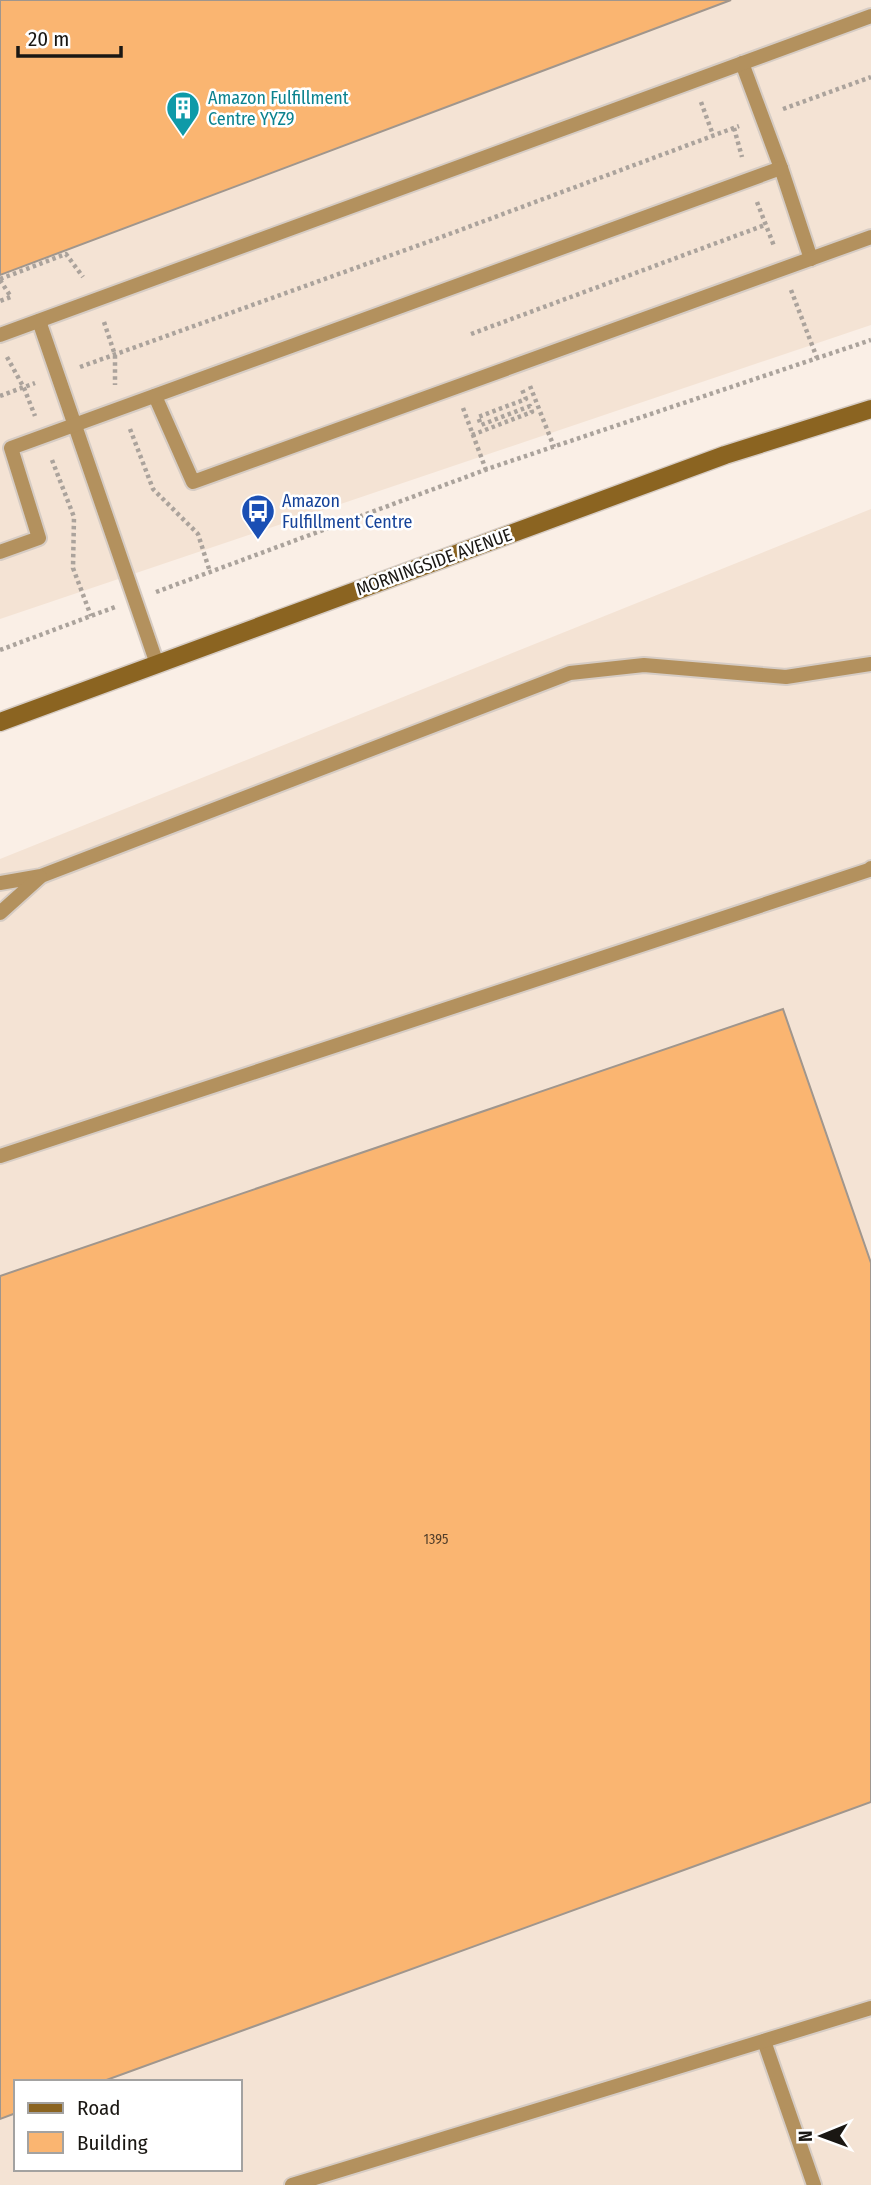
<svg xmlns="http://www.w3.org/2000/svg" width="871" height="2185" font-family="'Fira Sans Condensed',sans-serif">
  <rect width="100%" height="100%" fill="#faefe6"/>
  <g fill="#f4e3d4" fill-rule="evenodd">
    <polygon points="0,0 871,0 871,325 0,619"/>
    <path d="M871,509v1676h-871v-1326zM16,2082h224v87h-224z"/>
  </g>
  <g fill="#fab571" stroke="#a0968d" stroke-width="2">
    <polygon points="0,0 731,0 0,275"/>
    <polygon points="783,1009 871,1263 871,1802 101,2082 16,2082 16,2113 0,2119 0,1276"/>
  </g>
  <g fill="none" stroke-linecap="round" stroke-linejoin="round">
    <g stroke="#d6ccc4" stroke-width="18">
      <g id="lane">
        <polyline points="742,63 781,168 811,259"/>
        <polyline points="39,321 157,664"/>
        <polyline points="0,335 871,16"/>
        <polyline points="155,396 193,482 871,237"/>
        <polyline points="0,552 39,538 11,448 781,168"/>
        <polyline points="0,883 41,876 570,673 644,665 786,677 871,664"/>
        <polyline points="0,913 40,877"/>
        <polyline points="0,1156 869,870 871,868"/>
        <polyline points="764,2041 814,2185"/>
        <polyline points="292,2185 871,2008"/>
      </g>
    </g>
    <g stroke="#d6ccc4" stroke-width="21">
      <polyline id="secondary" points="0,722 725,455 871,409"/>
    </g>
    <g stroke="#aba39c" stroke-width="4.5" stroke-dasharray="3.5 3.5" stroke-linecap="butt">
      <polyline points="701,102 713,135"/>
      <polyline points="783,109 871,77"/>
      <polyline points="734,128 742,157"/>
      <polyline points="757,202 774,246"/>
      <polyline points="0,279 66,254 83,277"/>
      <polyline points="0,280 11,297 0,301"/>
      <polyline points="791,290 817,358"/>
      <polyline points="104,322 115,355 115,385"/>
      <polyline points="471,334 765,225"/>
      <polyline points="7,357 24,388 35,416"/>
      <polyline points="80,367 436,239 739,126"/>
      <polyline points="530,386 554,447"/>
      <polyline points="0,396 35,383"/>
      <polyline points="463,408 486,470"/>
      <polyline points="130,429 153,489 198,534 210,572"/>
      <polyline points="472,435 532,412 530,406 481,425 478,417 526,399 521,387"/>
      <polyline points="52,460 74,517 73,568 91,616"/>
      <polyline points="156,592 493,467 871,340"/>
      <polyline points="0,650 115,607"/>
    </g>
    <use href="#lane" stroke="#b3915e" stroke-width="14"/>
    <use href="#secondary" stroke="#8b6421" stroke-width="18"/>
  </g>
  <defs>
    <g id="building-pin" transform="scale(1.75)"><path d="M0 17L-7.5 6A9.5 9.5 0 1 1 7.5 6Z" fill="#0f9aa8" stroke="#fff"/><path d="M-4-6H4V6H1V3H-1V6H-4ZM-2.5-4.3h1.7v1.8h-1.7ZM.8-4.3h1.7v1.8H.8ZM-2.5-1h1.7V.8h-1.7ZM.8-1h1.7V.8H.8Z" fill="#fff"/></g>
    <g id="bus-pin" transform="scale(1.75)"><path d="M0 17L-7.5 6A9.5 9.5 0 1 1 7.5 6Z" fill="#1a4fb4" stroke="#fff"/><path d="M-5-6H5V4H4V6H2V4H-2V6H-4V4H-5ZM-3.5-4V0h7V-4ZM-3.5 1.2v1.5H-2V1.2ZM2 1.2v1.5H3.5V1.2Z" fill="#fff"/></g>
  </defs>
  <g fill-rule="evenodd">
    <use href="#building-pin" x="183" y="108"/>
    <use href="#bus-pin" x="258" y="511"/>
  </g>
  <g text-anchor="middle" stroke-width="5" stroke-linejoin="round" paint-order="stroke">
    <g font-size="14" fill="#523e2a">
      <text x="436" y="1544">1395</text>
    </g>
    <g font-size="18" fill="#0d838f" stroke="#fff" text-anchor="start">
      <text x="208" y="104">Amazon Fulfillment<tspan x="208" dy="21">Centre YYZ9</tspan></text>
    </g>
    <g font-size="18" fill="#164399" stroke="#fff" text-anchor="start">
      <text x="282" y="507">Amazon<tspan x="282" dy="21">Fulfillment Centre</tspan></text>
    </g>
    <g font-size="18" fill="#1a1713" stroke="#fff">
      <text transform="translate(434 562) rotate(-20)" y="6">MORNINGSIDE AVENUE</text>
    </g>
  </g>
  <rect x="14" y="2080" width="228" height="91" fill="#ffffff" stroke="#a3a2a1" stroke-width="2"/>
  <rect x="28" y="2103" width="35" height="10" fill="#8b6421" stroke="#a3a2a1" stroke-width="2"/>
  <text x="77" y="2115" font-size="21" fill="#1a1713">Road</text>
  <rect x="28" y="2132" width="35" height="21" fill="#fab571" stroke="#a3a2a1" stroke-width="2"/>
  <text x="77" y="2150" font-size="21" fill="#1a1713">Building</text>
  <g transform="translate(822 2136) rotate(269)" stroke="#ffffff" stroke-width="5" paint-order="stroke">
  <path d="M0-5L12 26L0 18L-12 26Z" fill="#1a1713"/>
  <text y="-10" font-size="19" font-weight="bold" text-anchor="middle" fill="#1a1713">N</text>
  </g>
  <path d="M18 46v10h103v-10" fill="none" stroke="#1a1713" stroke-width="3.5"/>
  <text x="28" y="46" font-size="21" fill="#1a1713" stroke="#ffffff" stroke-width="5" paint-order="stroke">20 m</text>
</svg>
